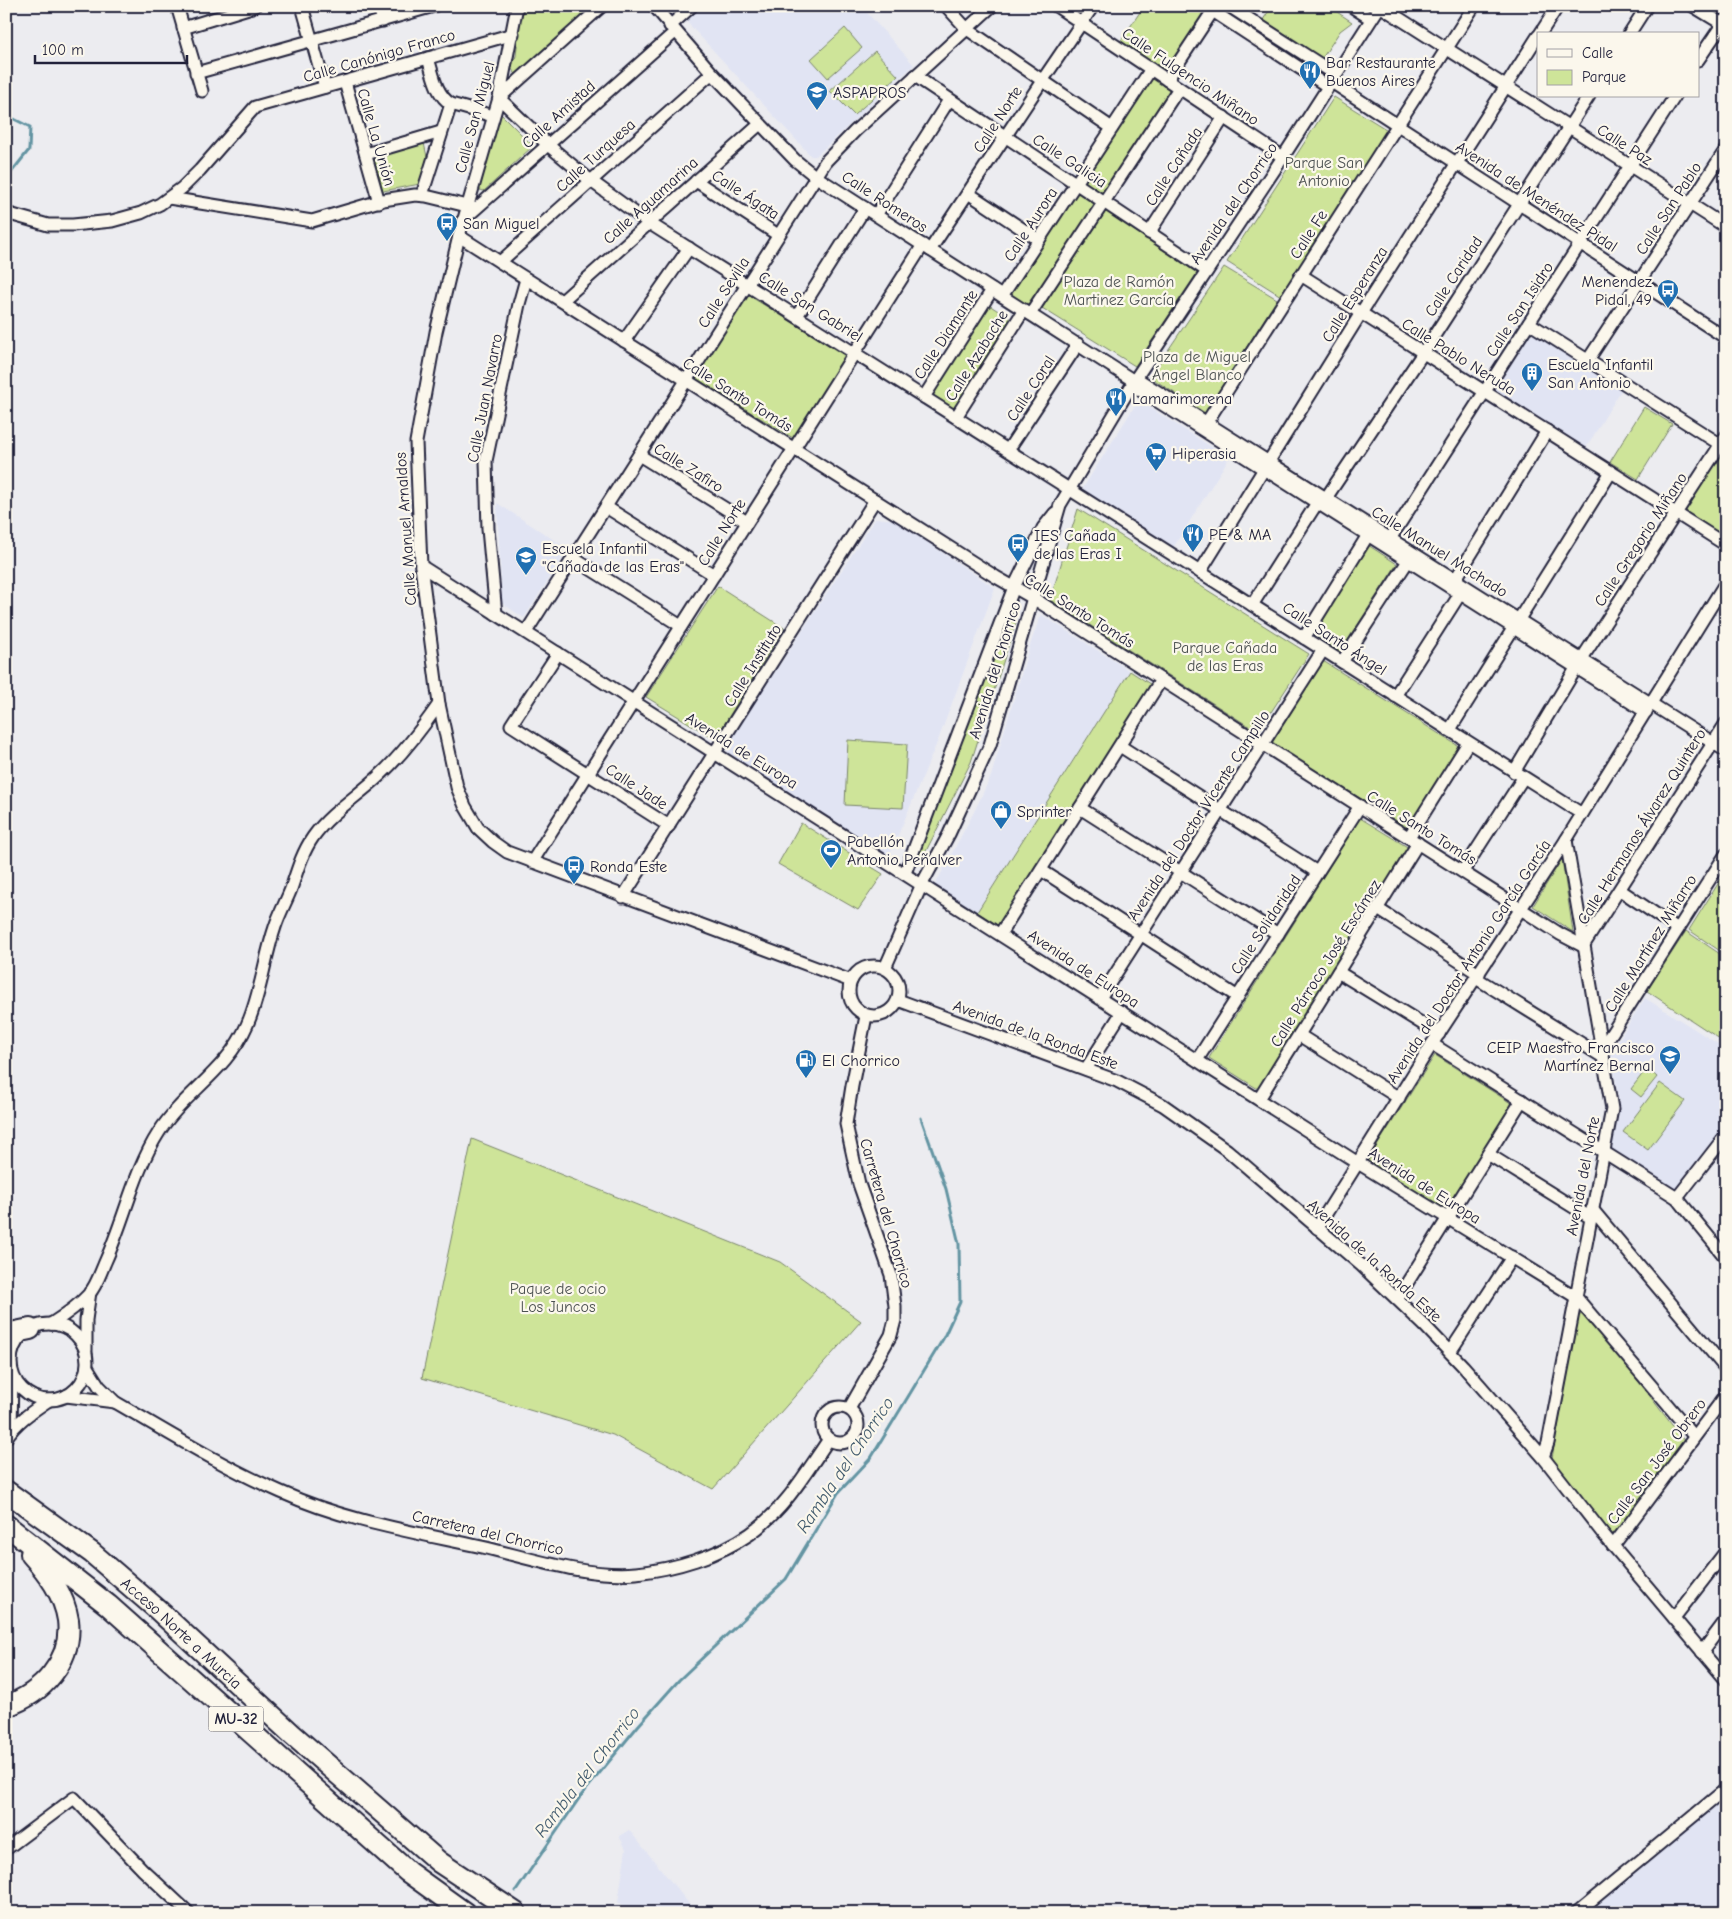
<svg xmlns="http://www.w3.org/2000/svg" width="1732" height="1919" font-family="'Comic Neue',sans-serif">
  <rect width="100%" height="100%" fill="#ececf0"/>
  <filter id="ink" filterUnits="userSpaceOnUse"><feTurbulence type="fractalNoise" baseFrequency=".02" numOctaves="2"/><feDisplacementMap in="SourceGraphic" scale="10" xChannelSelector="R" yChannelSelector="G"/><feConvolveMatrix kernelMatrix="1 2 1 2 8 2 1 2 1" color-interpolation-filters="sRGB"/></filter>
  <g filter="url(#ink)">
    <g fill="#e1e4f3">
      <polygon points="702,6 861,6 914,65 816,156 811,156 686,21"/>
      <polygon points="1536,334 1623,387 1586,448 1495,390 1529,335"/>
      <polygon points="1141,402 1229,458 1173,548 1084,492 1083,488 1136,404"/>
      <polygon points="497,503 568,549 524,618 502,603"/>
      <polygon points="876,518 894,520 995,588 939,738 891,852 887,854 728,755 728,744"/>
      <polygon points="1042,615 1130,671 977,912 935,885 974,812 991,776 1030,645 1040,617"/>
      <polygon points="1645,998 1726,1049 1726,1124 1674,1193 1611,1151 1619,1112 1618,1097 1611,1052"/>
      <polygon points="1726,1796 1726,1913 1588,1913"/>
      <polygon points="629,1830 690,1905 682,1913 638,1913 618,1902 626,1849 619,1836"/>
    </g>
    <g fill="#cee499" stroke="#78836a">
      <polygon points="521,6 593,6 518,77 511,68 516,56"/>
      <polygon points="1144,6 1196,6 1206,13 1166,71 1120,42"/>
      <polygon points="1272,6 1328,6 1352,22 1340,31 1321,60 1261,23"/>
      <polygon points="845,28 862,48 828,78 811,59"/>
      <polygon points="875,51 898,76 854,115 830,91"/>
      <polygon points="1151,76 1173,91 1103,198 1080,183"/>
      <polygon points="1334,97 1389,131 1281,296 1227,262"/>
      <polygon points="500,113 533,146 484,191 480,190 478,186"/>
      <polygon points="424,143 427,157 420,184 383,191 372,156"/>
      <polygon points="1077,191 1098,204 1030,308 1008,294"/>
      <polygon points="1106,211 1197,273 1135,366 1042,308"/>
      <polygon points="1224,267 1277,299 1205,413 1150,377"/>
      <polygon points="748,295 847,356 793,438 693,377"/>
      <polygon points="986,303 1012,320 956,410 929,393"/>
      <polygon points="1644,407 1672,424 1638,479 1610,462"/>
      <polygon points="1721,450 1726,453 1726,538 1683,511"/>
      <polygon points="1078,509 1309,654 1258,732 1050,600"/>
      <polygon points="1368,545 1397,564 1340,652 1312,633"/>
      <polygon points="718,586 784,628 715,739 646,697"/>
      <polygon points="1010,607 1016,622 971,762 921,861 916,864 913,861"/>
      <polygon points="1323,661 1460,747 1408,828 1272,743"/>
      <polygon points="1130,671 1153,686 1000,927 977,912"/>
      <polygon points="848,740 907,744 903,808 845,805"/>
      <polygon points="1360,818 1409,848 1258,1089 1209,1058"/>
      <polygon points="801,823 883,874 858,910 778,864"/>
      <polygon points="1562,859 1573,932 1533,906"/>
      <polygon points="1726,871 1726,955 1689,930"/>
      <polygon points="1686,931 1726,958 1726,1043 1647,991"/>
      <polygon points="1435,1055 1514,1105 1445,1213 1366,1163"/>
      <polygon points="1647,1068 1657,1077 1641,1097 1631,1089"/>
      <polygon points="1660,1083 1685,1101 1648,1150 1623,1132"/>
      <polygon points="472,1139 780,1262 861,1321 713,1489 613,1435 422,1378"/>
      <polygon points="1587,1314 1685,1442 1615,1537 1551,1463 1579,1315"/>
    </g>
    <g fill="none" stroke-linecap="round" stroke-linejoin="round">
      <g stroke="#6394a2" stroke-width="3">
        <polyline points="6,115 30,127 29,150 6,179"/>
        <polyline points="516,1891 580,1797 638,1726 679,1680 786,1579 838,1493 871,1458 943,1339 960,1302 959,1244 946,1189 921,1118"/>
      </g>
      <g stroke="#22223b" stroke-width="15">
        <g id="street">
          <polyline points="177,6 202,91"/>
          <polyline points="302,6 325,87"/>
          <polyline points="379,6 383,21"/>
          <polyline points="517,6 499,98 459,236 436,332 416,442 421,566 439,704 457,787 465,806 478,828 493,842 507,852 851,981"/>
          <polyline points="602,6 499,98 548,145 591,181 649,223 1582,814"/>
          <polyline points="654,6 712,73 795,160 815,176 1134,381"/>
          <polyline points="946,6 967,29 1112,128"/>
          <polyline points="1056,6 1283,157"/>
          <polyline points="1205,6 1327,86"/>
          <polyline points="1229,6 1335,74"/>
          <polyline points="1351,6 1371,19"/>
          <polyline points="1693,6 1726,26"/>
          <polyline points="670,26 692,6"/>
          <polyline points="183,28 255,6"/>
          <polyline points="1540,34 1558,6"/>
          <polyline points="1629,34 1647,6"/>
          <path d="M428,58c5,16 8,37 23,46l42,12"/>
          <polyline points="1698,60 1726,19"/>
          <polyline points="196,73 434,6"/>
          <polyline points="915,76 1207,271"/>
          <polyline points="1167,80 1216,6"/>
          <polyline points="1330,81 1726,338"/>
          <polyline points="345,82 379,202"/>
          <polyline points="366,154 441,132"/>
          <polyline points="696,181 778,235"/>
          <polyline points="968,193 1039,240"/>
          <polyline points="422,195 451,104"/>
          <polyline points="169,198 312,221 383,200 415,195 426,196 467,206"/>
          <polyline points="6,213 48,225 73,225 112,221 141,213 160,204 182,188 200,170 255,107 513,34"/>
          <polyline points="876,215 949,100"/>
          <polyline points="462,221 675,32"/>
          <polyline points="1149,233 1224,117"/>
          <polyline points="459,236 996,577 1033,598 1560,934 1583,946 1726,723"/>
          <polyline points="930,250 1042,81 1093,6"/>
          <polyline points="500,262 712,73"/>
          <polyline points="1301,275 1726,545"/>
          <polyline points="1002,296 1151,69"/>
          <polyline points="562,301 760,124"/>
          <polyline points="1030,314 1179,88"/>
          <polyline points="797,316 865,208"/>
          <polyline points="1529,323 1726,448"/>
          <polyline points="624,341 689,248"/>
          <polyline points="1588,360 1726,149"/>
          <polyline points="1136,378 1726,751"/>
          <polyline points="1132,385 1646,712"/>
          <polyline points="924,397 992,290"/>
          <polyline points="956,417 1024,310"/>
          <polyline points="1203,428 1474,6"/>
          <polyline points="1008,450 1078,344"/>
          <polyline points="639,455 747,522"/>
          <polyline points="606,507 714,575"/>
          <polyline points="1386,545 1675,96"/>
          <polyline points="573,558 681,626"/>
          <polyline points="421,566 1358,1163 1576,1297 1694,1436"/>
          <polyline points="1200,572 1361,313 1538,36"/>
          <polyline points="1452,585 1547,431"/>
          <polyline points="1252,605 1317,503 1326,498 1423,353 1589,96"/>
          <polyline points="496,614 488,529 486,461 519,304 526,279"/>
          <polyline points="526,632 826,161 855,131 992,6"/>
          <polyline points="1304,638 1368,535"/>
          <polyline points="558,653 511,725 669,826"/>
          <polyline points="1342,662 1408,561"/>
          <polyline points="1395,696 1460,594"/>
          <polyline points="1449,731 1611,472"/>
          <polyline points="1120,746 1317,872"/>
          <polyline points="1514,772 1581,660 1726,436"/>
          <polyline points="1080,808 1278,934"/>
          <polyline points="1409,837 1468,743"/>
          <polyline points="532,862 923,245"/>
          <polyline points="1041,870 1238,997"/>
          <polyline points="1463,871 1523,778"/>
          <polyline points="905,873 1014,587 1043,528 1055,513"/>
          <polyline points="1620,890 1678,929"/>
          <polyline points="623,897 875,500"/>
          <polyline points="1378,909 1479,974"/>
          <polyline points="1000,934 1161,680"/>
          <circle cx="874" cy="991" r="25"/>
          <polyline points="885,968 922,884 949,834 990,745 1060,505 1136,378 1283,157 1380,6 1726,227"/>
          <polyline points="1338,972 1439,1034"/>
          <polyline points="1476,978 1603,1057"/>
          <polyline points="1100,998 1323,650"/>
          <polyline points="898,1000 1117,1081 1163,1105 1227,1150 1361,1265 1424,1325 1463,1366 1543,1457 1604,1535 1726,1680"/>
          <polyline points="1299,1035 1399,1098"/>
          <polyline points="1432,1044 1677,1198 1726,1258"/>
          <polyline points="1601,1050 1726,854"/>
          <polyline points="1197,1060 1360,806"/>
          <polyline points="1086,1069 1122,1012"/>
          <polyline points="1259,1099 1418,843"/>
          <polyline points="1488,1154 1591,1218"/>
          <polyline points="1677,1198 1726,1135"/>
          <polyline points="1592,1209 1726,1369"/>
          <polyline points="1317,1228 1432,1044 1566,840 1726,582"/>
          <polyline points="1397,1299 1522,1100"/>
          <path d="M51,1324c14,-9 27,-18 38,-30 8,-9 12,-23 17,-34 19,-42 28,-89 53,-128 25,-39 68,-61 88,-107 14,-31 17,-66 28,-98 4,-13 11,-25 16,-38 6,-18 11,-36 22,-52 17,-24 45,-41 66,-61 24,-22 42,-46 60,-72"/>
          <circle cx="49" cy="1362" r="38"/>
          <polyline points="86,1350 86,1320 90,1292"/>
          <polyline points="1450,1352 1512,1257"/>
          <path d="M87,1367l12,19 16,16c54,31 108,65 166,90 64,29 133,40 201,55 47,11 107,31 154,26 39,-4 82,-17 114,-39 35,-25 55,-60 79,-95"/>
          <polyline points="66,1396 115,1402"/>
          <circle cx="840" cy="1425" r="18"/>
          <polyline points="849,1409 891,1335 895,1320 895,1306 891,1275 859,1184 846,1124 852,1086 866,1016"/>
          <polyline points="11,1431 12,1375"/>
          <path d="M6,1438c10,-16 27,-27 43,-38"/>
          <polyline points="1543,1457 1548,1443 1612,1109 1566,840"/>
          <polyline points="1613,1546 1726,1395"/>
          <polyline points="1674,1618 1726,1551"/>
          <polyline points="1702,1652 1726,1620"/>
          <polyline points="6,1849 74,1798 143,1870 189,1913"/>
          <polyline points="1576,1913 1726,1789"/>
        </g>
      </g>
      <g stroke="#22223b" stroke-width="24">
        <g id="highway">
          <polyline points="6,1334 30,1329"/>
          <path id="s1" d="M6,1491l86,62 65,56 136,126 146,127 77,51"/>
          <polyline points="6,1525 108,1605 408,1872 465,1913"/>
          <path d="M6,1706c36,-12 67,-45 62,-86 -4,-26 -20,-47 -37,-66"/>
        </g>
      </g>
      <use href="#street" stroke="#fbf7ec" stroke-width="11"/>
      <use href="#highway" stroke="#fbf7ec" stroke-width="20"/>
    </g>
  </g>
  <defs>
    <g id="restaurant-pin" transform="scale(1.125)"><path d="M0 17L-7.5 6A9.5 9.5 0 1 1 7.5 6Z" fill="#1f6fb2" stroke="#fbf7ec"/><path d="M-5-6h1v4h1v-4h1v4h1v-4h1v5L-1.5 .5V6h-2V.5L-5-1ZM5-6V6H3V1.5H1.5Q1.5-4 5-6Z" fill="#fff"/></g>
    <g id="school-pin" transform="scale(1.125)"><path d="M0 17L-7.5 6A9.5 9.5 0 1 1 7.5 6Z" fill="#1f6fb2" stroke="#fbf7ec"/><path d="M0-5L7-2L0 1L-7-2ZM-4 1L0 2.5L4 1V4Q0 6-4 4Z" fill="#fff"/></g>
    <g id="bus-pin" transform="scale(1.125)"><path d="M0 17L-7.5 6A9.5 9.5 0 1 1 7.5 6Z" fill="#1f6fb2" stroke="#fbf7ec"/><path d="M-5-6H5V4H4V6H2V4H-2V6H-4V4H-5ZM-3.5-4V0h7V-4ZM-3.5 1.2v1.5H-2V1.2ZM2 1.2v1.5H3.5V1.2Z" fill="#fff"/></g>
    <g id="building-pin" transform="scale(1.125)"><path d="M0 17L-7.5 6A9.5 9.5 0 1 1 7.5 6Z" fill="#1f6fb2" stroke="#fbf7ec"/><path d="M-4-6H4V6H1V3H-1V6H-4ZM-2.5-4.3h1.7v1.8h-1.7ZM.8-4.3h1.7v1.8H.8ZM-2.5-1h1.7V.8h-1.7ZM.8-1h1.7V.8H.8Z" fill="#fff"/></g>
    <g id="supermarket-pin" transform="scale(1.125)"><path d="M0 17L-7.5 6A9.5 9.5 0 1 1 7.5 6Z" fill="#1f6fb2" stroke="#fbf7ec"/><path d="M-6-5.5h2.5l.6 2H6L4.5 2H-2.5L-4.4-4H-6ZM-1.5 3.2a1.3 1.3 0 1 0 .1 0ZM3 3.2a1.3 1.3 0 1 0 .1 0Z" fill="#fff"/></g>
    <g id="shop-pin" transform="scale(1.125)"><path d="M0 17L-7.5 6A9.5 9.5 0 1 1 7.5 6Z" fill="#1f6fb2" stroke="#fbf7ec"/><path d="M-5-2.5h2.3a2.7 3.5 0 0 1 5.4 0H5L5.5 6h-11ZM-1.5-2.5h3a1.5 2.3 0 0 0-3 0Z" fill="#fff"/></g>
    <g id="stadium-pin" transform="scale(1.125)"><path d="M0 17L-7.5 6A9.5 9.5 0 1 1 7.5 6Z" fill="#1f6fb2" stroke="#fbf7ec"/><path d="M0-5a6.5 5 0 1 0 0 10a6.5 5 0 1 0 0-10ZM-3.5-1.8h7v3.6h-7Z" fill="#fff"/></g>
    <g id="fuel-pin" transform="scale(1.125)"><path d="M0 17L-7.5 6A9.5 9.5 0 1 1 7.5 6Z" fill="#1f6fb2" stroke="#fbf7ec"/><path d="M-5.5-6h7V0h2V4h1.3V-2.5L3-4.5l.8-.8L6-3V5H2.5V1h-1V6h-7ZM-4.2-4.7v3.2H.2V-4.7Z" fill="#fff"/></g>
  </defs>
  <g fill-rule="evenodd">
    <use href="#restaurant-pin" x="1310" y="71"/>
    <use href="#school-pin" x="817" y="92"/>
    <use href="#bus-pin" x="447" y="223"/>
    <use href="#bus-pin" x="1668" y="290"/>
    <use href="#building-pin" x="1532" y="373"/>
    <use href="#restaurant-pin" x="1116" y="398"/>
    <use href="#supermarket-pin" x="1156" y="453"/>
    <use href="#restaurant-pin" x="1193" y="534"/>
    <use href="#bus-pin" x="1018" y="544"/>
    <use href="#school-pin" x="526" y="557"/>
    <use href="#shop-pin" x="1001" y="811"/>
    <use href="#stadium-pin" x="831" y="850"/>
    <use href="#bus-pin" x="574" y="866"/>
    <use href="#school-pin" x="1670" y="1056"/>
    <use href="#fuel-pin" x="806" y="1060"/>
  </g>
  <g text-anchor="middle" stroke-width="4.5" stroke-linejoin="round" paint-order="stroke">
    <rect fill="#fbf7ec" stroke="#636270" stroke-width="1" x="208.5" y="1706.5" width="55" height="25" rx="4"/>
    <g font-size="15" font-weight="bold" fill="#22223b">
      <text x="236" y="1724">MU-32</text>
    </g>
    <g font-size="16" fill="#22223b" stroke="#fbf7ec">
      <text transform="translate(379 55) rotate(-16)" y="6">Calle Canónigo Franco</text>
      <text transform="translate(1191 76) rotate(34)" y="6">Calle Fulgencio Miñano</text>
      <text transform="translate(558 114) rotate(-42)" y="6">Calle Amistad</text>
      <text transform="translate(474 117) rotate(-75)" y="6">Calle San Miguel</text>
      <text transform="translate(997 119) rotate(-57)" y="6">Calle Norte</text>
      <text transform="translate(377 137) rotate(74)" y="6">Calle La Unión</text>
      <text transform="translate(1625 144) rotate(33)" y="6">Calle Paz</text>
      <text transform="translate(595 155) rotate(-42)" y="6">Calle Turquesa</text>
      <text transform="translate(1070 160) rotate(33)" y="6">Calle Galicia</text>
      <text transform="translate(1173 166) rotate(-57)" y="6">Calle Cañada</text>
      <text transform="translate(746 194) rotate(33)" y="6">Calle Ágata</text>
      <text transform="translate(1537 196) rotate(33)" y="6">Avenida de Menéndez Pidal</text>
      <text transform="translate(650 200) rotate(-42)" y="6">Calle Aguamarina</text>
      <text transform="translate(885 201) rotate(33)" y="6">Calle Romeros</text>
      <text transform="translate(1233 203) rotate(-56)" y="6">Avenida del Chorrico</text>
      <text transform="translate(1668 208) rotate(-57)" y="6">Calle San Pablo</text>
      <text transform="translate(1030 224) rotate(-57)" y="6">Calle Aurora</text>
      <text transform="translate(1308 234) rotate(-57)" y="6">Calle Fe</text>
      <text transform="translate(1453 276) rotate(-57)" y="6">Calle Caridad</text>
      <text transform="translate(723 292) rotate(-57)" y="6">Calle Sevilla</text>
      <text transform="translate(1354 294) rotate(-58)" y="6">Calle Esperanza</text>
      <text transform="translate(811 306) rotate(32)" y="6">Calle San Gabriel</text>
      <text transform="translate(1519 309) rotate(-57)" y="6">Calle San Isidro</text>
      <text transform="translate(945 334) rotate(-57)" y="6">Calle Diamante</text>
      <text transform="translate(976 355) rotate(-58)" y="6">Calle Azabache</text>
      <text transform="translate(1459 356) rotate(32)" y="6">Calle Pablo Neruda</text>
      <text transform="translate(1030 388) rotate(-57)" y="6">Calle Coral</text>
      <text transform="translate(738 394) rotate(32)" y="6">Calle Santo Tomás</text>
      <text transform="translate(484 398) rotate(-79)" y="6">Calle Juan Navarro</text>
      <text transform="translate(689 467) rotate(32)" y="6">Calle Zafiro</text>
      <text transform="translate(405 529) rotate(-94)" y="6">Calle Manuel Arnaldos</text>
      <text transform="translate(721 532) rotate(-58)" y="6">Calle Norte</text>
      <text transform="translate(1640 539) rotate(-57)" y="6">Calle Gregorio Miñano</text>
      <text transform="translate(1440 551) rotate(32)" y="6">Calle Manuel Machado</text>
      <text transform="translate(1080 610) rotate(32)" y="6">Calle Santo Tomás</text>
      <text transform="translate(1335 638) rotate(33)" y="6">Calle Santo Ángel</text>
      <text transform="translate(752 665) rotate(-58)" y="6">Calle Instituto</text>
      <text transform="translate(994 670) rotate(-73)" y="6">Avenida del Chorrico</text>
      <text transform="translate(742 750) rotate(32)" y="6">Avenida de Europa</text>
      <text transform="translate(637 786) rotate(33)" y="6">Calle Jade</text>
      <text transform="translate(1198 815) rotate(-57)" y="6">Avenida del Doctor Vicente Campillo</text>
      <text transform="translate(1641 826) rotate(-58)" y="6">Calle Hermanos Álvarez Quintero</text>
      <text transform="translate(1422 827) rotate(32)" y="6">Calle Santo Tomás</text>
      <text transform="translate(1265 924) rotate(-57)" y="6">Calle Solidaridad</text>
      <text transform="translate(1650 943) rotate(-58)" y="6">Calle Martínez Miñarro</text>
      <text transform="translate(1468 961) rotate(-57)" y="6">Avenida del Doctor Antonio García García</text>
      <text transform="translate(1325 963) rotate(-58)" y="6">Calle Párroco José Escámez</text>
      <text transform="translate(1084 968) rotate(33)" y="6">Avenida de Europa</text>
      <text transform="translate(1036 1034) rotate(20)" y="6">Avenida de la Ronda Este</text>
      <text transform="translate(1582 1176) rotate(-79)" y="6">Avenida del Norte</text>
      <text transform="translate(1425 1185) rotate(32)" y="6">Avenida de Europa</text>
      <text transform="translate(887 1213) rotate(74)" y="6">Carretera del Chorrico</text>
      <text transform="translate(1375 1260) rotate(42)" y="6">Avenida de la Ronda Este</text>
      <text transform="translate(1656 1461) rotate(-53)" y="6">Calle San José Obrero</text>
      <text transform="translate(488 1532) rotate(13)" y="6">Carretera del Chorrico</text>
      <text dy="6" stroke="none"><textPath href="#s1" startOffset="226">Acceso Norte a Murcia</textPath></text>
    </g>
    <g font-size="16" fill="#22223b" stroke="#fbf7ec" text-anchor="start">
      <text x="1326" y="68">Bar Restaurante<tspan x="1326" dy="18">Buenos Aires</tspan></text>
      <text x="833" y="98">ASPAPROS</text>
      <text x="463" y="229">San Miguel</text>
      <text x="1652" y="287" text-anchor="end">Menendez<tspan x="1652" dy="18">Pidal, 49</tspan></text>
      <text x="1548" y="370">Escuela Infantil<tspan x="1548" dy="18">San Antonio</tspan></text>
      <text x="1132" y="404">Lamarimorena</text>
      <text x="1172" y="459">Hiperasia</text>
      <text x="1209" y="540">PE &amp; MA</text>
      <text x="1034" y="541">IES Cañada<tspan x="1034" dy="18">de las Eras I</tspan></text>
      <text x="542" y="554">Escuela Infantil<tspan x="542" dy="18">"Cañada de las Eras"</tspan></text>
      <text x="1017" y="817">Sprinter</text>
      <text x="847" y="847">Pabellón<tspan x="847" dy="18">Antonio Peñalver</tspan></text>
      <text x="590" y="872">Ronda Este</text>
      <text x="1654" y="1053" text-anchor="end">CEIP Maestro Francisco<tspan x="1654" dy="18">Martínez Bernal</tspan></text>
      <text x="822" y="1066">El Chorrico</text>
    </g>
    <g font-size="16" fill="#4d5252" stroke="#fbf7ec">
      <text x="1324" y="168">Parque San<tspan x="1324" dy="18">Antonio</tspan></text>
      <text x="1119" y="287">Plaza de Ramón<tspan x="1119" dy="18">Martinez García</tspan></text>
      <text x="1197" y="362">Plaza de Miguel<tspan x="1197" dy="18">Ángel Blanco</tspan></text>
      <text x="1225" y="653">Parque Cañada<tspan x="1225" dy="18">de las Eras</tspan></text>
      <text x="558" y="1294">Paque de ocio<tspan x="558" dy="18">Los Juncos</tspan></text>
    </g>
    <g font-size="18" font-style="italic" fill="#425b6e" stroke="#fbf7ec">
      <text transform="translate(845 1465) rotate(-56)" y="6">Rambla del Chorrico</text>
      <text transform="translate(587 1772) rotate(-52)" y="6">Rambla del Chorrico</text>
    </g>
  </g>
  <rect width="1732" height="1919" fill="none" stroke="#fbf7ec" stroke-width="25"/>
  <rect x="12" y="12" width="1707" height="1894" fill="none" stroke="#22223b" stroke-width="2" filter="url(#ink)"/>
  <rect x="1537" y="32" width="162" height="65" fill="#fbf7ec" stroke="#a4a2a5"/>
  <rect x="1547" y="49" width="25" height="8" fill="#fbf7ec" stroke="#a4a2a5"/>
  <text x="1582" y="58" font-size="15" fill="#22223b">Calle</text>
  <rect x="1547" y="70" width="25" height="15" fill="#cee499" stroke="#a4a2a5"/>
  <text x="1582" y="82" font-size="15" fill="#22223b">Parque</text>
  <path d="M35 55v8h152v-8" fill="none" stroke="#22223b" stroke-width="2.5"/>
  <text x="42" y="55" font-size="15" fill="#22223b" stroke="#fbf7ec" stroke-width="4" paint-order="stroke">100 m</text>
</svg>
